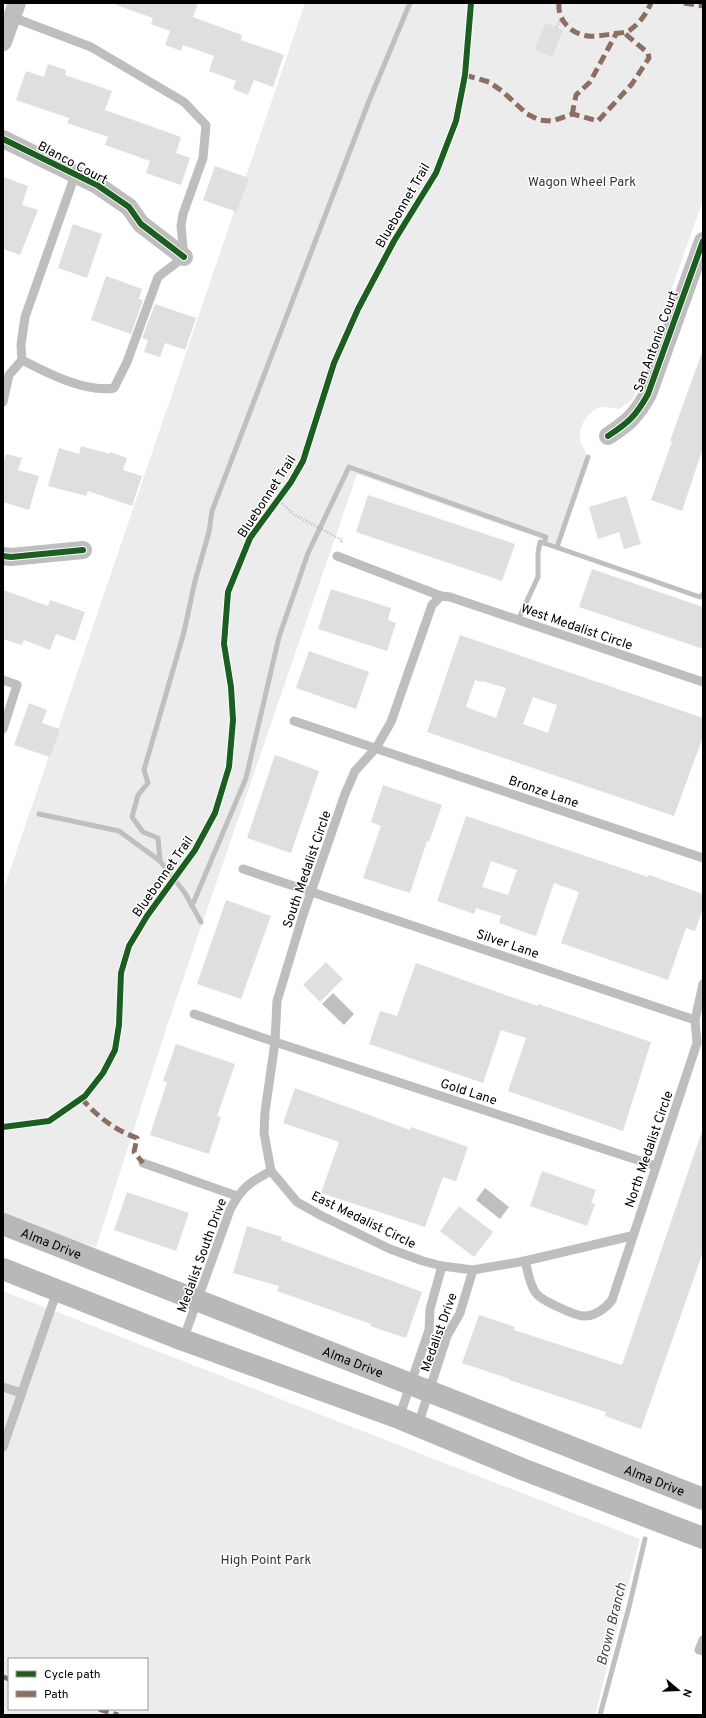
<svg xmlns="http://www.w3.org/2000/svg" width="706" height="1718" font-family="Overpass,sans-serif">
  <rect width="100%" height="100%" fill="#fff"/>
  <g fill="#ececec" fill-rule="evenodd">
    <path d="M305,3h398v197l-70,199 -14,10c-5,-1 -11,-2 -16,-2 -15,2 -25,20 -23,33 1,5 5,10 7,15l-31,89 -199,-70 -189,549 -72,224 -52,-16 -41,-17v-323z"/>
    <path d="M3,1291l637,248 -45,176h-592zM9,1659h138v50h-138z"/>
  </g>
  <g fill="#bfbfbf">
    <polygon points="333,993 354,1014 344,1025 322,1004"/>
    <polygon points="485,1188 509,1207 500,1219 476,1200"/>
  </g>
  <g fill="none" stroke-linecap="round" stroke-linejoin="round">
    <g stroke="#bfbfbf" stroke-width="5">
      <polyline points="557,547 588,457"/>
      <polyline points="518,620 538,577 538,553 540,542 544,543"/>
      <polyline points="39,814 119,831 160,861 185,893 201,922"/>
      <polyline points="160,861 158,838 143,832 132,817 138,795 148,783 144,770 184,632 195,581 209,532 212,511 369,101 410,3"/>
      <polyline points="192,906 246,778 279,637 308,553 349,467 546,537 544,543 700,597 703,594"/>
      <polyline points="600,1715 629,1607 645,1539"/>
    </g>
  </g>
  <g fill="#dfdfdf" fill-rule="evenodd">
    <polygon points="116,3 198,3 193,17 242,35 241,40 284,55 273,87 254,80 248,95 233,89 236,81 209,71 214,56 183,45 181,51 165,45 170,31 151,24 153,18 116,5"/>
    <polygon points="545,23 563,30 552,57 535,49"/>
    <polygon points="48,64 66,70 65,75 112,91 105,110 181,137 176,153 190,158 181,185 146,173 150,161 105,145 108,137 67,123 69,118 16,100 26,71 44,77"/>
    <polygon points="215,166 249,178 237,212 203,200"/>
    <polygon points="3,177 28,186 22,205 38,210 20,255 3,249"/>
    <polygon points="73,224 102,234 87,278 58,268"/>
    <polygon points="106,276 142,289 139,299 143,300 131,334 91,320"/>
    <polygon points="155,304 196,318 185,350 165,343 160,357 144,352 148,340 142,338"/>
    <polygon points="701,355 703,355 703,448 682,511 651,500 672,442 670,441"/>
    <polygon points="81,446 110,454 110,452 127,458 123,470 142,476 132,506 88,491 86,496 48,486 59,448 79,454"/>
    <polygon points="6,454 22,458 18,470 39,476 29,510 3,502 3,465"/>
    <polygon points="368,495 515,544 502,581 356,532"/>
    <polygon points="626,496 641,544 624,549 619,532 598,539 589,507"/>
    <polygon points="592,569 703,607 703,649 579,607"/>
    <polygon points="331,589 391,608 388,620 396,623 387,651 318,629"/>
    <polygon points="3,590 48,606 50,600 85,612 75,641 56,634 50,650 24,640 22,645 3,639"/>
    <path d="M460,635l243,83v19l-29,79 -247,-84zM475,680l7,2v-1l24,7 -10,30 -30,-11zM533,697l24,8 -9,28 -25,-9z"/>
    <polygon points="309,651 369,672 356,709 296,688"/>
    <polygon points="29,703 47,710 42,723 60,729 50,757 14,745"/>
    <polygon points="275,755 319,771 291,853 247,838"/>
    <polygon points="383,785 442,805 429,842 427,841 410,893 363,878 381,826 371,822"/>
    <path d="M466,816l182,61 1,-2 54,19v15l-8,22 -9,-3 -18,52 -107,-37 18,-51 -25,-9 -18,53 -37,-13 2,-7 -25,-8 -2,6 -37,-13zM491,861l26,9 -9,25 -26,-8z"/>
    <polygon points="226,900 271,916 241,999 197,984"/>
    <polygon points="326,962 343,979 320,1002 303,985"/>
    <polygon points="416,963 537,1006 538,1004 651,1042 623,1131 508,1091 526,1038 501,1030 483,1083 369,1044 380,1011 397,1016"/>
    <polygon points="176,1044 235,1064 217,1116 221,1117 209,1154 150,1135 167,1082 163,1081"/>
    <polygon points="295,1088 410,1130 411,1127 468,1147 456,1181 443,1177 425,1227 321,1193 339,1142 283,1123"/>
    <polygon points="701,1134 703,1134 703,1252 641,1429 605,1416 606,1412 509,1380 510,1379 462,1363 479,1315 515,1327 514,1330 622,1365"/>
    <polygon points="542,1171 596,1190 591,1203 595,1204 587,1226 530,1206"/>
    <polygon points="127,1192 189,1213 176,1251 114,1230"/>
    <polygon points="459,1206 493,1232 474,1257 440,1231"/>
    <polygon points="247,1226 282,1237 281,1240 422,1292 406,1338 370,1326 371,1324 277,1291 279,1286 233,1273"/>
  </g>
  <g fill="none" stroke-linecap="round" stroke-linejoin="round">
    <g stroke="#b9b9b9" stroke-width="2.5" stroke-dasharray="1 2" stroke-linecap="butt">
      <polyline points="556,27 561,20"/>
      <polyline points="278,499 293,514 342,540 341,544"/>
    </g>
    <g stroke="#bebebe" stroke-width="9">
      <path d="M12,17l79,30 93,55 22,23 -3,33 -20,56 -2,12 3,31 -26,20 -31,85 -13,26c-28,5 -67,-15 -92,-28l-1,-15 4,-28 50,-142"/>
      <polyline points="3,402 9,375 22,360"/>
      <polyline points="337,556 441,596 450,597 703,682"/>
      <polyline points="3,680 17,685 3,729"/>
      <polyline points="294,721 703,858"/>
      <polyline points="243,869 695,1020"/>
      <polyline points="194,1014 275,1042 656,1166"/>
      <polyline points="143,1163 237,1196"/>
      <path d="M271,1171l26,31 25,14 68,33 33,12 19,5 31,4 52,-9c3,10 4,23 11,32 4,7 38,22 47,23 11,1 23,-8 29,-16l85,-257 -2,-23 8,-36"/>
      <polyline points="271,1171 264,1133 265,1112 275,1042 277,1001 303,915 345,794 355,771 376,748 391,722 432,605 441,596"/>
      <polyline points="525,1261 631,1236"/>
      <path d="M183,1340l47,-130c11,-22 20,-28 41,-39"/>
      <polyline points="3,1387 21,1393"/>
      <polyline points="399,1418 429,1330 430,1309 442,1266"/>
      <polyline points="418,1425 447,1336 460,1313 473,1270"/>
      <polyline points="3,1447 57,1291"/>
      <polyline points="703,1640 699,1650 703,1651"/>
    </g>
    <g stroke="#bebebe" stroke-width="18">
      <polyline points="3,42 17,3"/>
      <polyline points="3,139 97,185 129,207 141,224 184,257"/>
      <path d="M608,436c20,-13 28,-20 40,-42l55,-153"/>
      <polyline points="3,556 11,557 83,550"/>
    </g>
    <g stroke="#b8b8b8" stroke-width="22">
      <path id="s1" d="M3,1224l700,275"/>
      <polyline points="3,1269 183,1340 399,1418 522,1469 703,1538"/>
    </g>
    <g stroke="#8d6e63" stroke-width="5" stroke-dasharray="10 5" stroke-linecap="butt">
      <path d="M559,3c-2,17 12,31 29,33 8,1 16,-1 24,-2 6,-1 14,-1 18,-4 10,-7 16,-16 21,-27"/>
      <polyline points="684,3 703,6"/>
      <polyline points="465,75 489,82 502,91 527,114 539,120 552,121 573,114 598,121 632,84 649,58 648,53 623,32"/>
      <polyline points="572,115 576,95 590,82 616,34"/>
      <path d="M81,1098c17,19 32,31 56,40l-3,14 9,11"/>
      <polyline points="3,1677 9,1679"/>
      <polyline points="99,1709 118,1715"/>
    </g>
    <g stroke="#fff" stroke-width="8">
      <g id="cycleway">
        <polyline points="3,139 97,185 129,207 141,224 184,257"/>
        <path d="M608,436c20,-13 28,-20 40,-42l55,-153"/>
        <polyline points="3,556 11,557 83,550"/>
        <polyline points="3,1127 49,1121 85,1096 103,1073 115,1050 119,1025 121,973 129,946 147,916 195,850 215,813 229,767 233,720 231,687 224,644 228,592 250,538 291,482 303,461 334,363 358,309 394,241 436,173 456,121 465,75 471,3"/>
      </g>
    </g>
    <use href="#cycleway" stroke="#1b5e20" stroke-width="6"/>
  </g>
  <g text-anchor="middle" stroke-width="3" stroke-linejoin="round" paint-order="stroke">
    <g font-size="13" fill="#000" stroke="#fff">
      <text transform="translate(73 162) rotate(28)" y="5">Blanco Court</text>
      <text transform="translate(402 205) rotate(-60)" y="5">Bluebonnet Trail</text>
      <text transform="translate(655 341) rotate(-70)" y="5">San Antonio Court</text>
      <text transform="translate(266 496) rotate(-57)" y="5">Bluebonnet Trail</text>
      <text transform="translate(577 626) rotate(19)" y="5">West Medalist Circle</text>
      <text transform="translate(544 791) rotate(19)" y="5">Bronze Lane</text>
      <text transform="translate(306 869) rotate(-71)" y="5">South Medalist Circle</text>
      <text transform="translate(162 876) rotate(-55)" y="5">Bluebonnet Trail</text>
      <text transform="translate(508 943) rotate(19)" y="5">Silver Lane</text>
      <text transform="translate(469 1091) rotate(18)" y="5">Gold Lane</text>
      <text transform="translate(648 1149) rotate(-71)" y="5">North Medalist Circle</text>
      <text transform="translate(364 1219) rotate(26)" y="5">East Medalist Circle</text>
      <text dy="5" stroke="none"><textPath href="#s1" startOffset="52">Alma Drive</textPath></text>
      <text transform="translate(201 1255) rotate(-70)" y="5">Medalist South Drive</text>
      <text transform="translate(438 1332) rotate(-70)" y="5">Medalist Drive</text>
      <text dy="5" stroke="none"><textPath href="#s1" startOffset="376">Alma Drive</textPath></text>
      <text dy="5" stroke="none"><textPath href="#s1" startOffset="700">Alma Drive</textPath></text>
    </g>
    <g font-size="13" fill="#333" stroke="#fff">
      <text x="582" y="186">Wagon Wheel Park</text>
      <text x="266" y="1564">High Point Park</text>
    </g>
    <g font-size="14" font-style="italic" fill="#444" stroke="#fff">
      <text transform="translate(611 1624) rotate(-76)" y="5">Brown Branch</text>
    </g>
  </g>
  <rect width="706" height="1718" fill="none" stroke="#000000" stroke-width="8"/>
  <rect x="8" y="1658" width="140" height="52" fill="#ffffff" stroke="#999999"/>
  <rect x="16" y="1671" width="20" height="6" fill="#1b5e20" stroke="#999999"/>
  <text x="44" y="1678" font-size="12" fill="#000000">Cycle path</text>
  <rect x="16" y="1691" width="20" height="6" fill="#8d6e63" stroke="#999999"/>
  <text x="44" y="1698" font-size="12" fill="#000000">Path</text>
  <g transform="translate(678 1690) rotate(109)" stroke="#ffffff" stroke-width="3" paint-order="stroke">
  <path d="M0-3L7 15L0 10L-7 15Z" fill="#000000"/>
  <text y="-6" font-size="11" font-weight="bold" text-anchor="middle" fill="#000000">N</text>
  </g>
</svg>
